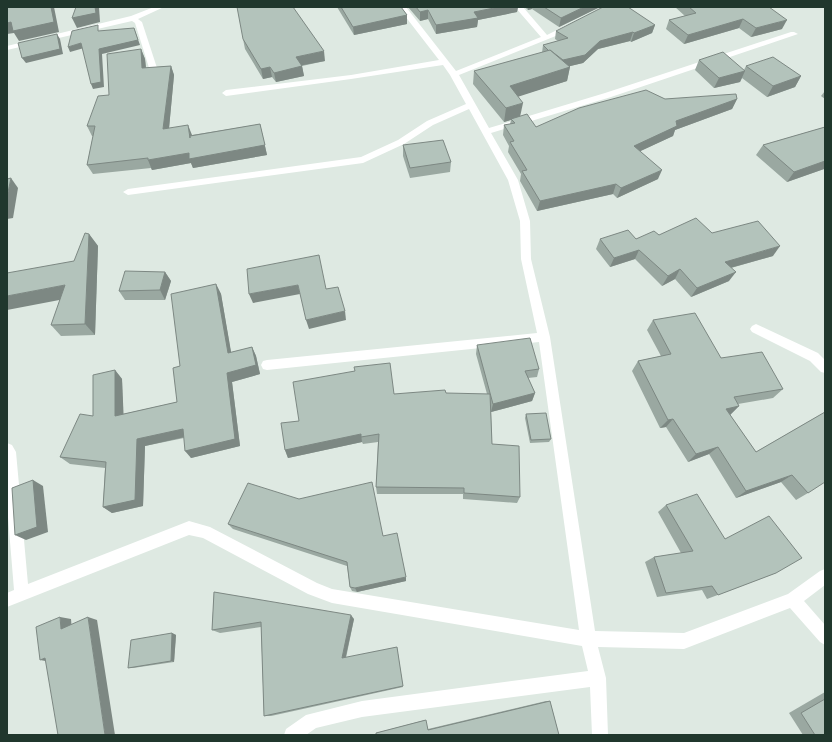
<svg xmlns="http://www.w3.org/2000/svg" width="832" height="742" font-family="'Golos Text',sans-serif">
  <rect width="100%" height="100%" fill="#dee9e2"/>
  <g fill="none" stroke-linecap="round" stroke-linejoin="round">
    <g fill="#fff" fill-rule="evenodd">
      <polygon points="154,7 164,7 138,19 142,22 158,71 157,73 151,73 150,71 135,23 132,21 7,50 7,46 131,16"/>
      <polygon points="398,7 406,7 456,71 541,37 515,7 523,7 547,35 567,25 573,25 573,29 459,75 489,128 605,93 791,32 794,32 798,34 611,97 491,133 518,180 530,221 531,259 550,337 595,631 684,633 788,594 820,571 825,569 825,585 804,601 825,625 825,645 820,642 790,608 684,649 598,647 606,678 608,735 592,735 590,687 362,717 316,728 306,735 284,735 286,729 306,715 362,701 588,671 582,646 332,603 308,594 203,538 189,535 7,607 7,593 14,590 7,505 7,443 12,445 16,452 28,584 189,521 210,527 317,583 332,589 579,630 539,342 267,370 263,369 261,365 263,361 267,360 537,333 521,259 520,221 508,180 469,109 433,125 404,144 363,163 128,195 123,192 128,189 361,157 398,140 427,121 466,104 450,75 443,65 351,79 226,96 222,93 226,90 351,75 439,60"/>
      <polygon points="756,324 818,353 825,360 825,373 821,372 810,361 752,332 750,329 752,326"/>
    </g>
  </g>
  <g fill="#9aa8a1">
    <polygon points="337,7 401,7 407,15 407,24 354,35"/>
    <polygon points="408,7 518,7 517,12 478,20 477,27 436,34 428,19 420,21"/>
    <polygon points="525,7 600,7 559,27 532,9 528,10"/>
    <polygon points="675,7 769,7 782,29 751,37 739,28 684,44 666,29 669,20 685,16"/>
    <polygon points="655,25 652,33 631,42 630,41 598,49 583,63 570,66 567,81 518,96 520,116 536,127 665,99 737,99 732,109 675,130 673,136 640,151 658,179 617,198 613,194 537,211 520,181 521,174 508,152 509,146 503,135 504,125 510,124 511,120 504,122 473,84 474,71 542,53 543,45 558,41 555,39 556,31"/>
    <polygon points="243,39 325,61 302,66 304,76 276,82 272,77 263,79 245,49"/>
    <polygon points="141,49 145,59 146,68 171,66 174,75 169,128 192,135 260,124 267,155 193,168 191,163 152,170 151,168 93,174 87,165 93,136 92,136 87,126 109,95"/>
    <polygon points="699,60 744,70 746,66 801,76 795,87 767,97 742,78 740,82 714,88 695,70"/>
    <polygon points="825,91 825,99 821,96"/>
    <polygon points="825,127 825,169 824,169 787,182 756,155 763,145"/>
    <polygon points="403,145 451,162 450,172 410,178 403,156"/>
    <polygon points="712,233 773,256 731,268 729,281 691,297 675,279 662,286 635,259 610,267 596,249 600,239 636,239 659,235"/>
    <polygon points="89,234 98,246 95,335 61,336 51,325"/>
    <polygon points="165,272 171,281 165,300 125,300 119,291"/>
    <polygon points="216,284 221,294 231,353 252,347 256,356 260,374 232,382 240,446 191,458 184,438 145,446 143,506 112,513 103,507 105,468 70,464 60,457 93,416 115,370 122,379 123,414 177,402 180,366"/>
    <polygon points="653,320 721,358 783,389 773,398 738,404 739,406 730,415 756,452 825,412 808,493 796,500 781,482 736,498 709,454 688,462 666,427 660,428 632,371 638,361 661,356 647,330"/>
    <polygon points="477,345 539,369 537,377 528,378 535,393 532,401 491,412 492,444 520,497 517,503 463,499 463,494 377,494 376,487 378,442 363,444 362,442 288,458 285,450 299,421 394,394 487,394 476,354"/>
    <polygon points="526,414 551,439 549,442 530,443 525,418"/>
    <polygon points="666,505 725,539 776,573 707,599 702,590 657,597 645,562 654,557 681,553 658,512"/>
    <polygon points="228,524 383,536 406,581 357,592 352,591 350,587 347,566 233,529"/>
    <polygon points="214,592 354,619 346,658 397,647 403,687 271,716 264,716 261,627 220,633 212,630"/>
    <polygon points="172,633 176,635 174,662 133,668 128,668"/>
    <polygon points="825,692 825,735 803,735 789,713"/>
    <polygon points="546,701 550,701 559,735 376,733 425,720 428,729"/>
  </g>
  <g fill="#7d8883">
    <polygon points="51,7 54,7 59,32 19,41 14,33 7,34 7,23"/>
    <polygon points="95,7 99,7 100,22 77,28 72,18"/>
    <polygon points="499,7 518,7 517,12 478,20 477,27 436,34 436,25 474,12"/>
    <polygon points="528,7 532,7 532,9 528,10"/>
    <polygon points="584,7 600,7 559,27 561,18"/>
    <polygon points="428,10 428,19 420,21 420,12"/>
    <polygon points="407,15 407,24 354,35 353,27"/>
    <polygon points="743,19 739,28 684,44 688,35"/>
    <polygon points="787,20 782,29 751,37 756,28"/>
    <polygon points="655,25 652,33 631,42 634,33"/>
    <polygon points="134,28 140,45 102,54 104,87 93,89 91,84 99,49"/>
    <polygon points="633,32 630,41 598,49 583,63 558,69 560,61 600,41"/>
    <polygon points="57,34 60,39 63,54 26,63 22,58"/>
    <polygon points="81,43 84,48 70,52 68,47"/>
    <polygon points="141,49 145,59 147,78 142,68"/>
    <polygon points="324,51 325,61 298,66 296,57"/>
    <polygon points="171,66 174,75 168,139 163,129"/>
    <polygon points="302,66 304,76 276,82 274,73"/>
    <polygon points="270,67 272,77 263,79 261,69"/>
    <polygon points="570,67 567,81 508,100 510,86"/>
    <polygon points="745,71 740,82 714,88 719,78"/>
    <polygon points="801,76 795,87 767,97 773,86"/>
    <polygon points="737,99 732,109 675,130 673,136 630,156 634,146 676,121"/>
    <polygon points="523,103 520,117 504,122 506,108"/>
    <polygon points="260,124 267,155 193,168 191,163 152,170 148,160 189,153"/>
    <polygon points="188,125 192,135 194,148 190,138"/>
    <polygon points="825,161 825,168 824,169 787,182 794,172"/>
    <polygon points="662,170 658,179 617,198 621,188"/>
    <polygon points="11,178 18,188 13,218 7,219 7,197"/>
    <polygon points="616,184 613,194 537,211 540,201"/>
    <polygon points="89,234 98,246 95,335 85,324"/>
    <polygon points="780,246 773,256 719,271 725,262"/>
    <polygon points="639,250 635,259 610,267 614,258"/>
    <polygon points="680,269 675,279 662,286 668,276"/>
    <polygon points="165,272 171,281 165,300 160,290"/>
    <polygon points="736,272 729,281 691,297 697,288"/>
    <polygon points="216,284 221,294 233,363 228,353"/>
    <polygon points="65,285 75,297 7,310 7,296"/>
    <polygon points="298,285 300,294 253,303 249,294"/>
    <polygon points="345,311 346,320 309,329 306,320"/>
    <polygon points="252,347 256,356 260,374 232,382 240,446 191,458 185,451 227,373"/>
    <polygon points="115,370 122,379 124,424 115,416"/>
    <polygon points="535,393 532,401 491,412 493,404"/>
    <polygon points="739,406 730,415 726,409"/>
    <polygon points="673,419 666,427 660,428 668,420"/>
    <polygon points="183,429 189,436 145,446 143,506 112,513 103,507 137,439"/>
    <polygon points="361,434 362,442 288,458 285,450"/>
    <polygon points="718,447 709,454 688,462 696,454"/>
    <polygon points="792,475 781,482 736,498 746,491"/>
    <polygon points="33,480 43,486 48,532 26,540 15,535"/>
    <polygon points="406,577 406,581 357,592 355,588"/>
    <polygon points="351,615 354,619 345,660 342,658"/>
    <polygon points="60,617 71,619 72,631 61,629"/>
    <polygon points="88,617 97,620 115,735 105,735"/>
    <polygon points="172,633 176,635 174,662 171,661"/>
    <polygon points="45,658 51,662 40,660"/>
  </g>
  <g fill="#b3c3bb" stroke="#7d8883">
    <polygon points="7,7 51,7 54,22 13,31 11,22 7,23"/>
    <polygon points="76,7 95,7 96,13 72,18"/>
    <polygon points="237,7 293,7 324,51 296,57 302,66 274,73 270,67 261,69 243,39"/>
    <polygon points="341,7 401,7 407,15 353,27"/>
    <polygon points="416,7 499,7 474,12 478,18 436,25 428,10 420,12"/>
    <polygon points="544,7 584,7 561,18"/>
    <polygon points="603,7 628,7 655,25 634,33 633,32 600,41 585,55 563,60 550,50 549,51 543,45 568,38 556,31"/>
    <polygon points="689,7 769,7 787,20 756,28 743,19 688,35 669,20 696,13"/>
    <polygon points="98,25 98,31 134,28 138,40 99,49 101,82 91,84 81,43 68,47 72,31"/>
    <polygon points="57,34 60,49 22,58 18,43"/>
    <polygon points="141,49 142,68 171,66 163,129 188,125 190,138 190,136 260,124 265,145 189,159 189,153 148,160 148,158 87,165 95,126 87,126 98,96 109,95 107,54"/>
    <polygon points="550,50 570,67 510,86 523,103 506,108 474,71"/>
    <polygon points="723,52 745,71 719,78 699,60"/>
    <polygon points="773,57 801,76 773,86 746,66"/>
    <polygon points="646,90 665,99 736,94 737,99 676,121 677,126 634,146 662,170 621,188 616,184 540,201 522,171 527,170 510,142 514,141 504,125 515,123 511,119 527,114 536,127 579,108"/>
    <polygon points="825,127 825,161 794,172 763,145"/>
    <polygon points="443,140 451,162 410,168 403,145"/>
    <polygon points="11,178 7,197 7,179"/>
    <polygon points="696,218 712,233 758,221 780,246 725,262 736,272 697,288 680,269 668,276 639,250 614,258 600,239 628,230 636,239 654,231 659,235"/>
    <polygon points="85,233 89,234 85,324 51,325 65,285 7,296 7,273 74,261"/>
    <polygon points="319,255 326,289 338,287 345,311 306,320 298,285 249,294 247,269"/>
    <polygon points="125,271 165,272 160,290 119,291"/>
    <polygon points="216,284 228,353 252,347 256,365 227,373 235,439 185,451 183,429 137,439 135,500 103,507 106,462 60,457 80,414 93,416 93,375 115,370 115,416 177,402 173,368 180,366 171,294"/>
    <polygon points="695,313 721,358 762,352 783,389 734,397 739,406 726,409 756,452 825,412 825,482 808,493 792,475 746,491 718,447 696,454 673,419 668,420 638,361 671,354 653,320"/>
    <polygon points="530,338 539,369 525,371 535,393 493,404 477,345"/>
    <polygon points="390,363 394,394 445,390 446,393 490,394 492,444 519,446 520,497 464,493 464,488 376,487 379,434 361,437 361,434 285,450 281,423 299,421 293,382 355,371 354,367"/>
    <polygon points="546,413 551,439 531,440 526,414"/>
    <polygon points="33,480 37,527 15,535 12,488"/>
    <polygon points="372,482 383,536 397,533 406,577 355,588 350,587 347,562 228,524 248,483 299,499"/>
    <polygon points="697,494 725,539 769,516 802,558 776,573 718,595 712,586 666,593 654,557 693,551 666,505"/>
    <polygon points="214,592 351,615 342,658 397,647 403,686 264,716 261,622 212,630"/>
    <polygon points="60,617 61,629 88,617 105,735 58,735 45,658 40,660 36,627"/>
    <polygon points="172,633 171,661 128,668 131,640"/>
    <polygon points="825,699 825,735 815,735 801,713"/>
    <polygon points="550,701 559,735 376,735 376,733 426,720 428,730"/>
  </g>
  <rect width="832" height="742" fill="none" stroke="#20372d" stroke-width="16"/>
</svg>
